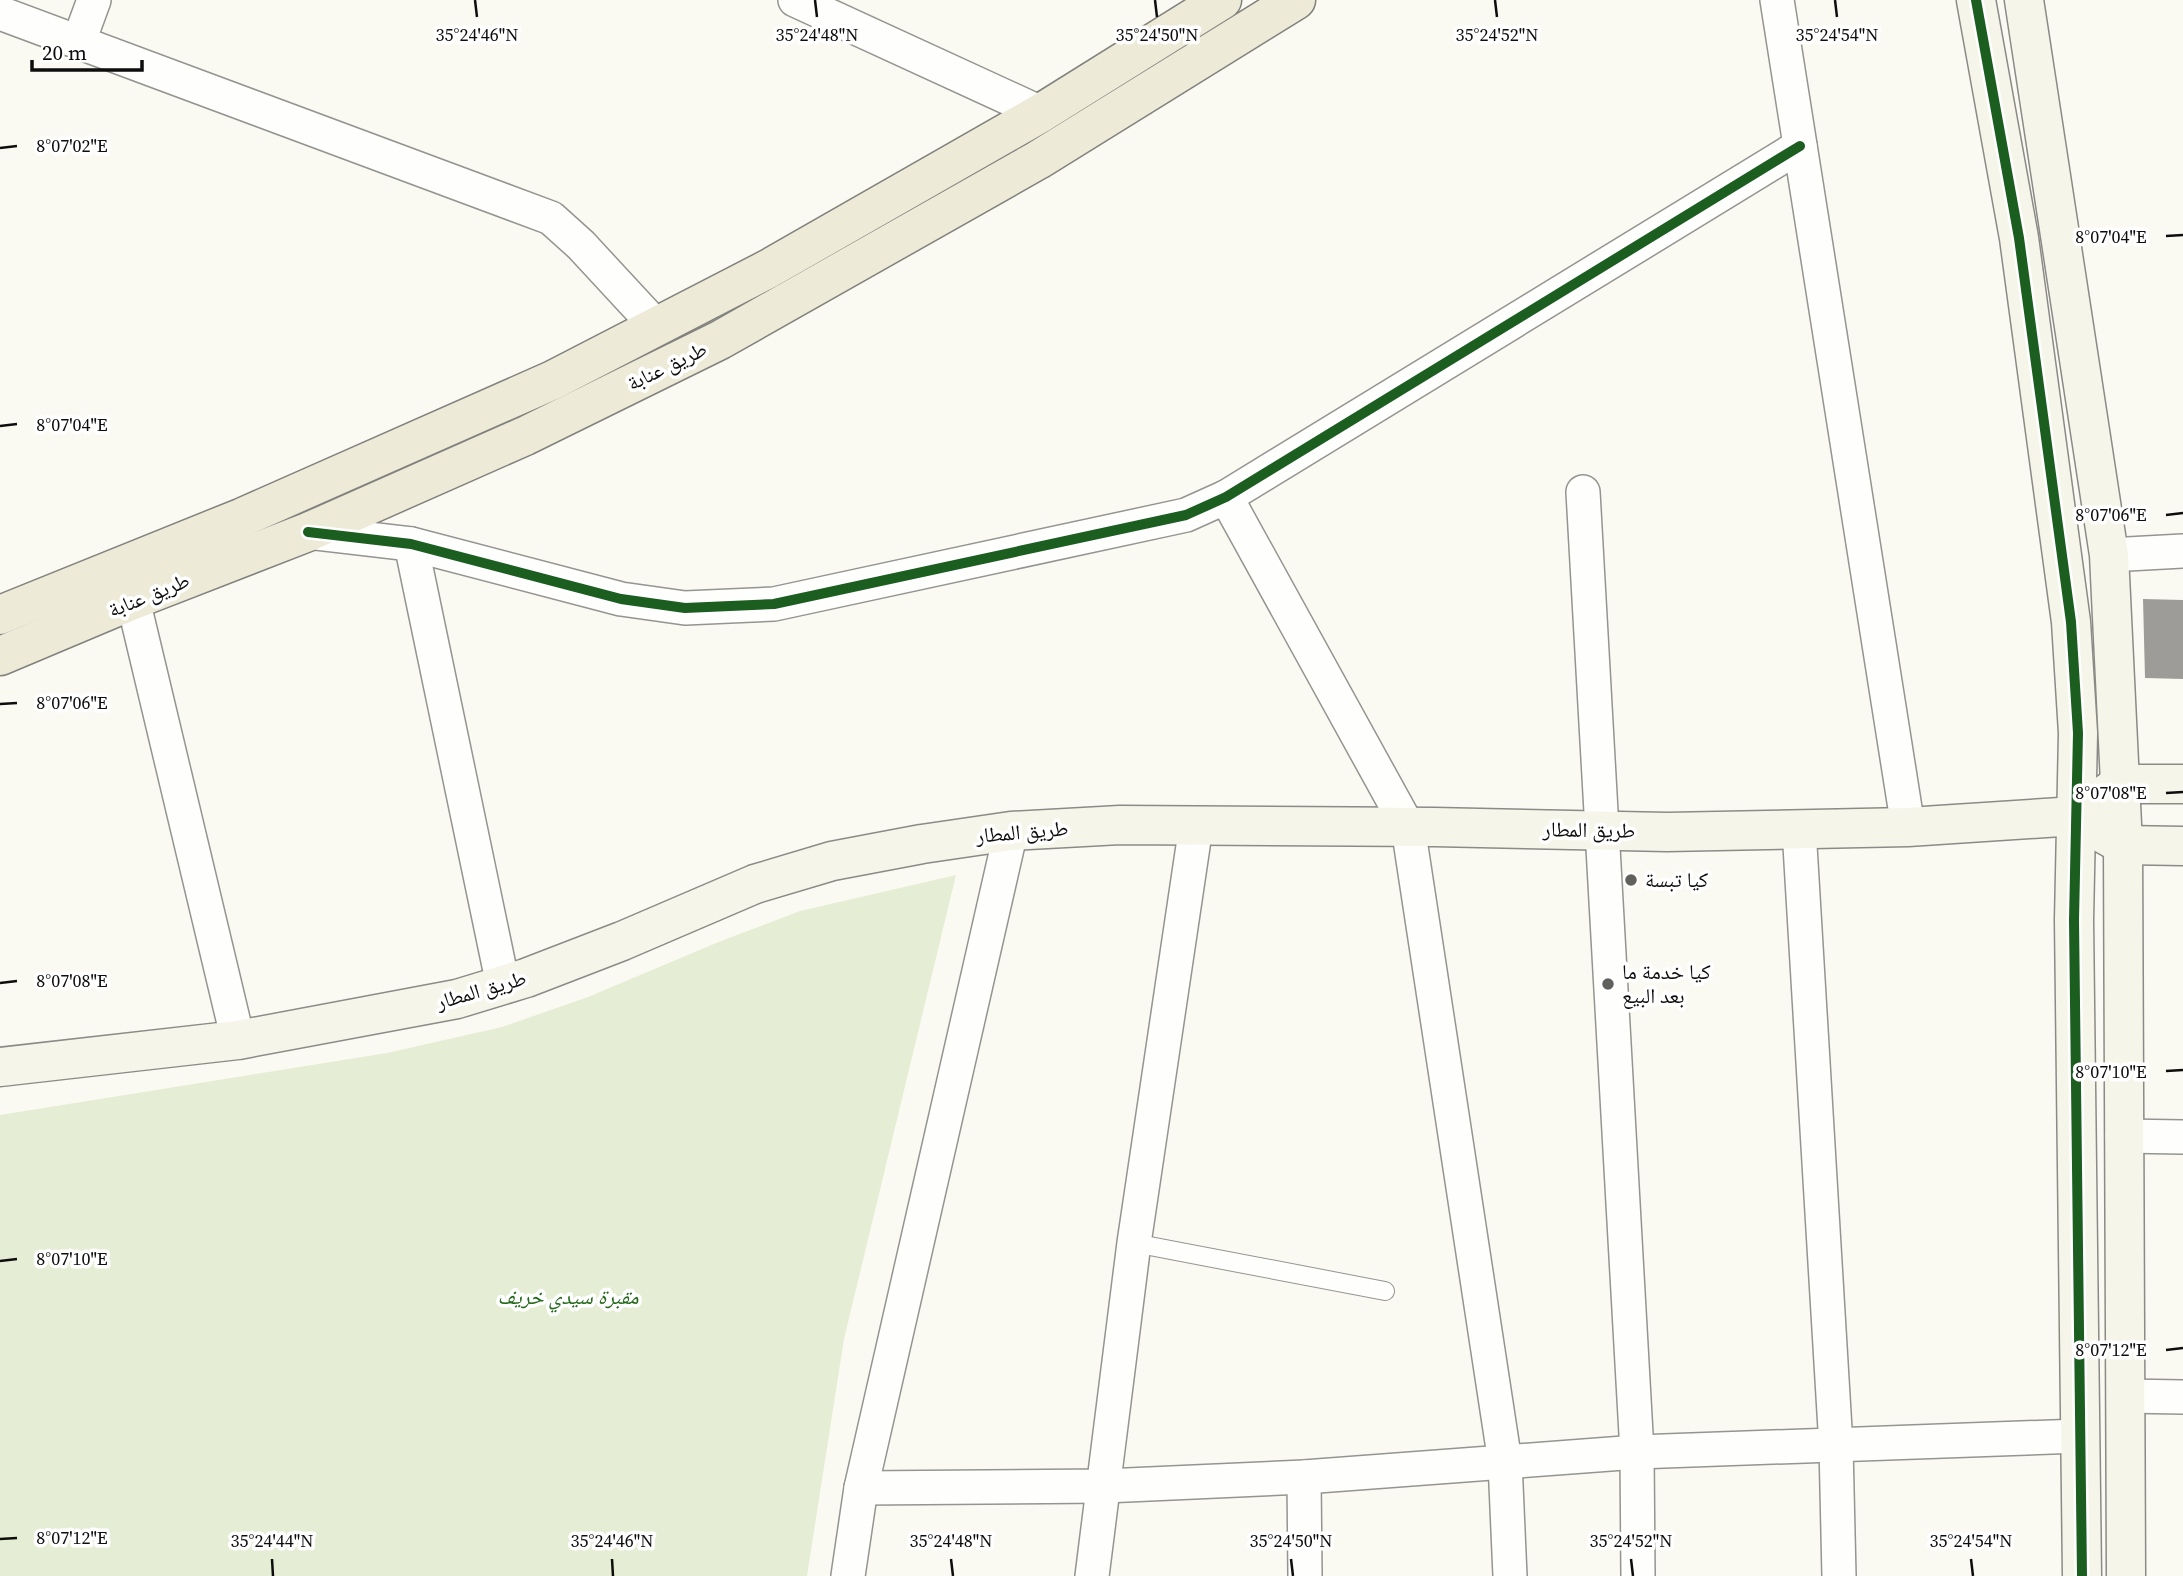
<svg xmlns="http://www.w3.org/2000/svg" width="2183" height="1576" font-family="'Source Serif 4','Noto Naskh Arabic',serif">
  <rect width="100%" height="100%" fill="#fbfaf2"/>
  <polygon fill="#e5edd5" points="956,875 844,1339 807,1576 0,1576 0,1115 387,1053 502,1027 588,997 721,941 800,911"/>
  <polygon fill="#9e9c98" points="2143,599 2183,600 2183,679 2145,678"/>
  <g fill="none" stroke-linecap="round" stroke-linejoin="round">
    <g stroke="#949490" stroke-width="20">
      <polyline id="lane" points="1134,1243 1385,1291"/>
    </g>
    <g stroke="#949490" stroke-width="36">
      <g id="street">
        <polyline points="795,0 1041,113"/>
        <polyline points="1777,0 1908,827"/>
        <polyline points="0,13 551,218 581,245 656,326"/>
        <polyline points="79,41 94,0"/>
        <polyline points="1583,492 1637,1452 1638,1576"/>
        <polyline points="1226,497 1408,827 1505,1462 1510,1576"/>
        <polyline points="308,532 411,544 621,599 685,608 774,604 1186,515 1226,497 1800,146"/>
        <polyline points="411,544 503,985"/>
        <polyline points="2109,555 2183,551"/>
        <polyline points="133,600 238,1040"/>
        <polyline points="1799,829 1836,1446 1839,1576"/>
        <polyline points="2122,1136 2183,1137"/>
        <polyline points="2124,1396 2183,1397"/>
        <polyline points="1304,1477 1305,1576"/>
        <polyline points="861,1488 1105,1486 1304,1477 1637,1452 2079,1436"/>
        <polyline points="848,1576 861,1488 1011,831"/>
        <polyline points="1092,1576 1134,1243 1196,826"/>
      </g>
    </g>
    <g stroke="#8b8a87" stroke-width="41">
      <g id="secondary">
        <polyline points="1976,0 2019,238 2071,622 2078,733 2074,920 2082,1576"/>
        <polyline points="2024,0 2109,555 2123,845 2126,1576"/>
        <polyline points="2099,799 2120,784 2183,784"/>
        <polyline points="2102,833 2123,845 2183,846"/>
        <polyline points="0,1067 238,1040 457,999 526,978 622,941 755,884 832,861 922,844 1011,831 1120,825 1434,827 1667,832 1908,827 2076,816"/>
      </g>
    </g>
    <g stroke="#81817d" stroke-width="41">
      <g id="primary">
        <polyline points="0,615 243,517 553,380 768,269 1041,113 1222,0"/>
        <polyline points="0,656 133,600 308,532 525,436 720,340 1038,160 1296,0"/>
      </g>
    </g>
    <use href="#lane" stroke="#fefefd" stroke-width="18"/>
    <use href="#street" stroke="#fefefd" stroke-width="33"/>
    <use href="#secondary" stroke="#f5f5ea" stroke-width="38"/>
    <use href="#primary" stroke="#edead8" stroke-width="38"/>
    <g stroke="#fff" stroke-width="15">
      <g id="cycleway">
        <polyline points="1976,0 2019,238 2071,622 2078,733 2074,920 2082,1576"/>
        <polyline points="308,532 411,544 621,599 685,608 774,604 1186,515 1226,497 1800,146"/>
      </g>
    </g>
    <use href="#cycleway" stroke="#1b5e20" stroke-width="10"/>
  </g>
  <path fill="none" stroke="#0d0d0d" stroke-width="2.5" d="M475,0l2,17M815,0l2,17M1155,0l2,17M1495,0l2,17M1835,0l2,17M0,148l17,-2M2166,236l17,-1M0,426l17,-2M2166,515l17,-2M0,704l17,-1M2166,793l17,-1M0,983l17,-2M2166,1071l17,-1M0,1261l17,-2M2166,1350l17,-2M0,1539l17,-1M272,1559l1,17M612,1559l1,17M951,1559l2,17M1291,1559l2,17M1631,1559l2,17M1971,1559l2,17"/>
  <g fill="#60605d" stroke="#fff" stroke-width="2.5">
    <circle cx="1631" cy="880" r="7"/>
    <circle cx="1608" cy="984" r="7"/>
  </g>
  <g text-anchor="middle" stroke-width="7" stroke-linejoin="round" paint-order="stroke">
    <g font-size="21" fill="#0d0d0d" stroke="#fff">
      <text transform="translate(667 366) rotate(-26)" y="7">طريق عنابة</text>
      <text transform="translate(149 595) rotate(-22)" y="7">طريق عنابة</text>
      <text transform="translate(1589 830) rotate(1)" y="7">طريق المطار</text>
      <text transform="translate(1022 832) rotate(-5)" y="7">طريق المطار</text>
      <text transform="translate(481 990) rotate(-16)" y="7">طريق المطار</text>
    </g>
    <g font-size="21" fill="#0d0d0d" stroke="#fff" text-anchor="start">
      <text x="1645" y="887">كيا تبسة</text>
      <text x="1622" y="979">كيا خدمة ما<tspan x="1622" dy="24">بعد البيع</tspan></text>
    </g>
    <g font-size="21" font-style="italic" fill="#24691a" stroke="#fff">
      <text x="568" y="1304">مقبرة سيدي خريف</text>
    </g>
  </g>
  <g font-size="18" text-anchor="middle" fill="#0d0d0d" stroke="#fff" stroke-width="7" stroke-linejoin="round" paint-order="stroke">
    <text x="477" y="41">35°24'46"N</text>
    <text x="817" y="41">35°24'48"N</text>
    <text x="1157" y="41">35°24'50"N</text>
    <text x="1497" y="41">35°24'52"N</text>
    <text x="1837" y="41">35°24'54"N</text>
    <text x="72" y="152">8°07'02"E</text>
    <text x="2111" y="243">8°07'04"E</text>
    <text x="72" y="431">8°07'04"E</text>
    <text x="2111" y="521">8°07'06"E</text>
    <text x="72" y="709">8°07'06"E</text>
    <text x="2111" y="799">8°07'08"E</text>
    <text x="72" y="987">8°07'08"E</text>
    <text x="2111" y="1078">8°07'10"E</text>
    <text x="72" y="1265">8°07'10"E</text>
    <text x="2111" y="1356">8°07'12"E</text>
    <text x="72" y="1544">8°07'12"E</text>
    <text x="272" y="1547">35°24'44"N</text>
    <text x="612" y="1547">35°24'46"N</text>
    <text x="951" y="1547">35°24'48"N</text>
    <text x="1291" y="1547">35°24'50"N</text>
    <text x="1631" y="1547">35°24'52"N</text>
    <text x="1971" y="1547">35°24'54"N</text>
  </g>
  <path d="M32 60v10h110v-10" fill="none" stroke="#0d0d0d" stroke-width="3.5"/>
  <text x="42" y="60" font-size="21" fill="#0d0d0d" stroke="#ffffff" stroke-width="5" paint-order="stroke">20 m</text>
</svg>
